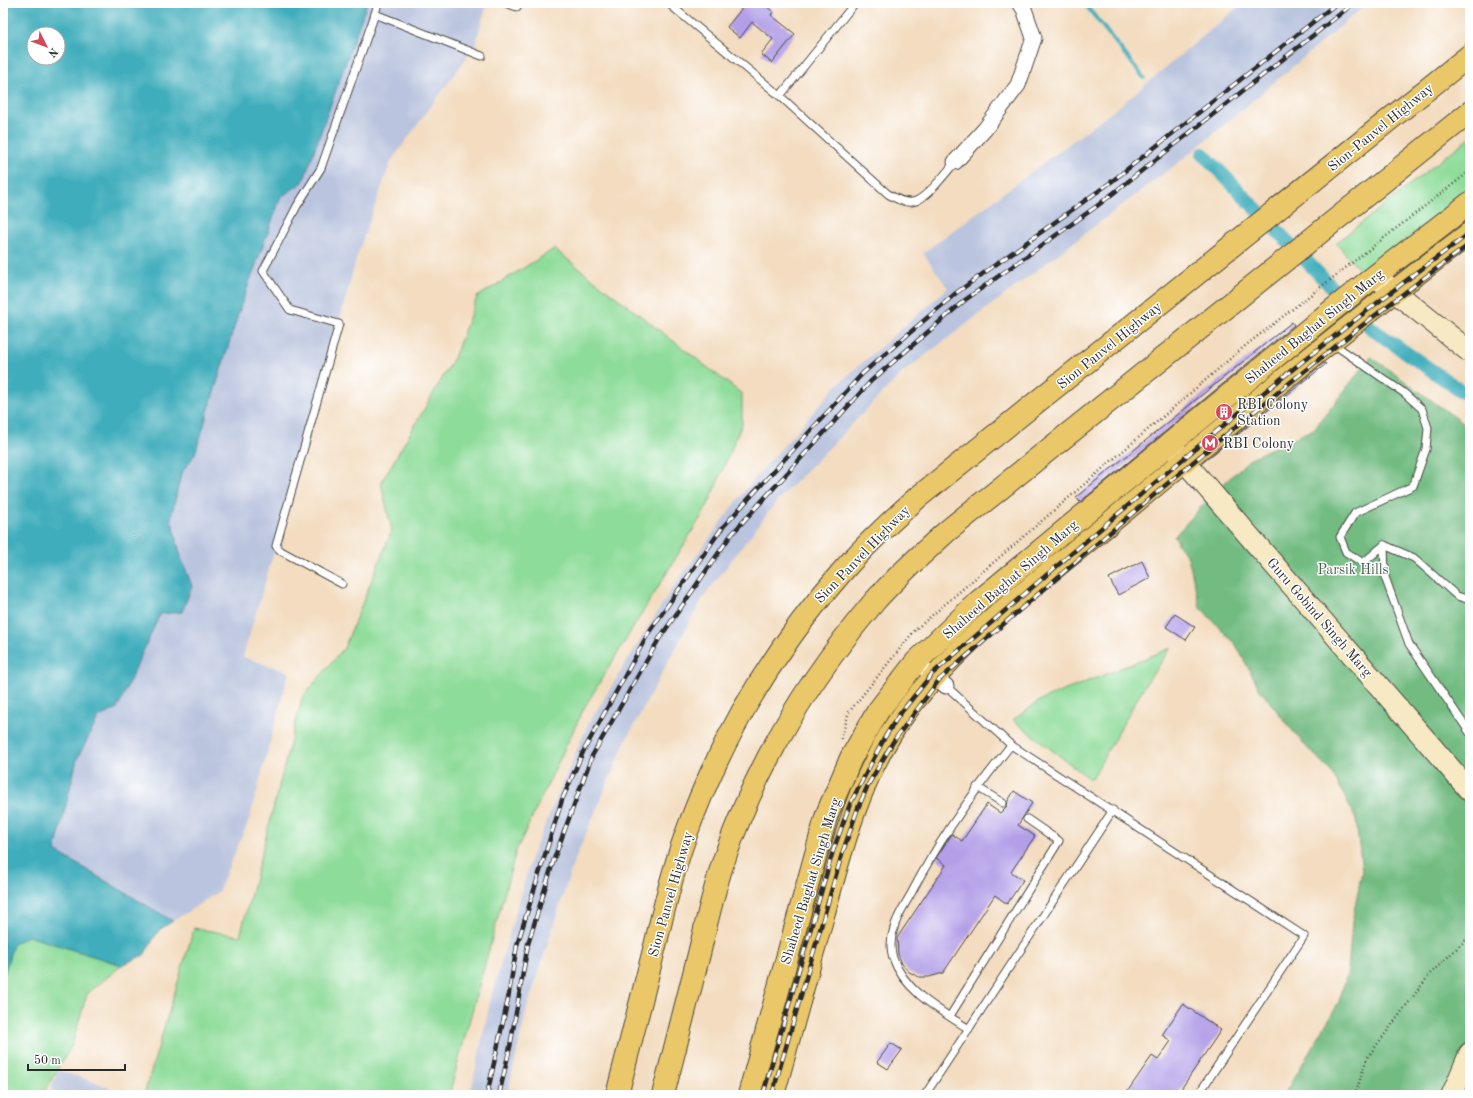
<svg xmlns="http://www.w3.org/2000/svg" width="1473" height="1098" font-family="'Old Standard TT',serif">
  <rect width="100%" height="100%" fill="#fff"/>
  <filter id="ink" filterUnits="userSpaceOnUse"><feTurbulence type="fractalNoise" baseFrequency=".025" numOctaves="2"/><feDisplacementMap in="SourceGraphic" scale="8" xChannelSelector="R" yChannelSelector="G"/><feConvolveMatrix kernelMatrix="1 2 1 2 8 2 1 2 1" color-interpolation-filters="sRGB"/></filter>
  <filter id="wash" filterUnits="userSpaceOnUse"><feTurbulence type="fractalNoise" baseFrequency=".012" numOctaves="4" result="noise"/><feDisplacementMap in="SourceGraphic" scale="16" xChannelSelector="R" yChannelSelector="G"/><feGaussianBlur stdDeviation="0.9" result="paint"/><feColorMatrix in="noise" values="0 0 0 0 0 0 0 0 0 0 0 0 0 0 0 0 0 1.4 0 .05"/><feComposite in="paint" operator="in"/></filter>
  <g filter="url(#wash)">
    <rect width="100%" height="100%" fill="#f3dcbf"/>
    <g fill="#bac4de">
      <polygon points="367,3 487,3 475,46 391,161 357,256 308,436 243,657 289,672 249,820 218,892 173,921 55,852 77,759 99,717 117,709 160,614 182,612 192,586 181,557 171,518 181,474 195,454 241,305 281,197 303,182"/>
      <polygon points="1243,3 1368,3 1192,152 902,373 777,501 702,599 626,740 573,864 527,1008 507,1095 470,1095 491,998 531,858 587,726 673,587 746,489 837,385 948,288 923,253 1121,105"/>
      <polygon points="58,1070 109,1087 107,1095 3,1095 3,1076 50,1091"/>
    </g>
    <g fill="#8edc9a" stroke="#5c8462">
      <polygon points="1470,137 1470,190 1363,274 1336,243"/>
      <polygon points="554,249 742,394 742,424 707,507 584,708 516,851 449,1095 144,1095 194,928 240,936 302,698 344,648 392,531 381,483 454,358 477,297"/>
      <polygon points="1171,648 1145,685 1091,780 1013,720 1041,700"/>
      <polygon points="28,936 122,965 87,994 72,1045 46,1089 32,1095 3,1095 3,979 13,944"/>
    </g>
    <polygon fill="#72bc82" stroke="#4e7456" points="1371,357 1470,428 1470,1095 1284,1095 1338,1004 1348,972 1352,922 1362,871 1356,819 1332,773 1296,735 1260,690 1236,645 1200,607 1188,557 1176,542 1178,541 1174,537 1213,494 1251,458 1314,429"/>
    <path fill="#3fadbc" stroke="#356c74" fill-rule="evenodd" d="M3,3h364l-64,179 -22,15 -40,108 -46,149 -14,20 -10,44 10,39 11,29 -10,26 -22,2 -43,95 -18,8 -22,42 -22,92 118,70 -14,9 -15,25 -22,10 -94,-29 -15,8 -10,35zM34,34h24v24h-24z"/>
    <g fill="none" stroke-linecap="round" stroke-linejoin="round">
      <polyline stroke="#3fadbc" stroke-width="4" points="1084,3 1144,78"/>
      <polyline stroke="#3fadbc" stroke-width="14" points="1203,154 1372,329 1470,397"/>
    </g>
    <g id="blocks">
      <g fill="#b29fe8">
        <polygon points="746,3 763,3 773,12 771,15 795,34 772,63 761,54 773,39 752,22 740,38 727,27"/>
        <polygon points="1292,322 1294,325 1080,502 1076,497"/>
        <polygon points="1324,363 1326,364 1202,463 1249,424"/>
        <polygon points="1142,561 1150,578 1118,595 1109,578"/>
        <polygon points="1175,614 1195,627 1186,640 1166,627"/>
        <polygon points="1014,791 1032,803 1018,825 1035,836 1011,872 1023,880 1007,904 995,895 943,973 929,977 919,977 909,972 902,964 898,954 897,938 946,865 936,858 952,834 962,841 987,804 1000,813 1007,806 1008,801"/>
        <polygon points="1183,1004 1221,1030 1177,1095 1125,1095 1152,1056 1158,1060 1171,1041 1162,1035"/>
        <polygon points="891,1043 902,1050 888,1069 877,1062"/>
      </g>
    </g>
  </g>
  <g filter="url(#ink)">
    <use href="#blocks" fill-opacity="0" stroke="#494641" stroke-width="1"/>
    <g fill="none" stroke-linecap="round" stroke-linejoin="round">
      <g stroke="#494641" stroke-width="9">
        <g id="lane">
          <polyline points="378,3 375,14 482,56"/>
          <polyline points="505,3 517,7"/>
          <path d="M668,3l112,93 108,98c7,4 15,9 24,8 13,-1 34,-29 43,-40"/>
          <polyline points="780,96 855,3"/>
          <polyline points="1332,343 1404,393 1422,409 1428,428 1426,449 1413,486 1355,513 1340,537 1346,552 1363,563 1384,545"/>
          <polyline points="342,584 281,551 276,546 339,324 290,310 263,271 297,206 321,168 375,14"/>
          <polyline points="1470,600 1457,596 1414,558 1384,545 1385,577 1409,644 1470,733"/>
          <polyline points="946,686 1011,745 1304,936 1198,1095"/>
          <polyline points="977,787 1003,803"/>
          <polyline points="950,1016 1059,841 1027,819"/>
          <path d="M969,1029c-28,-18 -65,-38 -76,-71 -3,-9 -2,-21 1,-30 3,-13 13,-26 19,-38 27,-52 61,-99 98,-145"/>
          <polyline points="925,1095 1113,810"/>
        </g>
      </g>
      <g stroke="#494641" stroke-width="17">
        <g id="street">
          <polyline points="955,162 985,129 1018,85 1034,38 1024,9 1020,3"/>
          <polyline points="916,662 946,686"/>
        </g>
      </g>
      <g stroke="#494641" stroke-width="23">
        <g id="secondary">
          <polyline points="1375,276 1470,352"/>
          <polyline points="1173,448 1470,791"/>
          <polyline points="1452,1095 1470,1053"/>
        </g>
      </g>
      <g stroke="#494641" stroke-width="24">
        <g id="primary">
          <polyline points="749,1095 827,814 851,758 878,711 916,662 978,602 1320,320 1375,276 1470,203"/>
          <path d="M773,1095c17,-61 34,-122 51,-183 18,-65 35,-131 73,-188 51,-76 139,-140 209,-198 120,-100 240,-199 364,-293"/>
        </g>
      </g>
      <g stroke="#494641" stroke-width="24">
        <g id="highway">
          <path d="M617,1095c13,-51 26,-102 39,-153 8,-34 16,-69 28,-102 35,-99 88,-188 157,-267 23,-27 49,-51 76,-75l553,-443"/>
          <path d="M663,1095c12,-47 24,-94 36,-141 8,-33 15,-67 27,-100 33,-93 84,-177 148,-252 22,-25 47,-47 72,-70l524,-420"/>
        </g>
      </g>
      <g stroke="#494641" stroke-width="2.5" stroke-dasharray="1 3" stroke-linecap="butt">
        <polyline points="841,739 849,712 915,630 1245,346 1470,171"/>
        <polyline points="1355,1095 1367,1058 1430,974 1470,936"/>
      </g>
      <use href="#lane" stroke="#fff" stroke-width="7"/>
      <use href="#street" stroke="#fff" stroke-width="15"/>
      <use href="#secondary" stroke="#f7e9c3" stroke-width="21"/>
      <use href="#primary" stroke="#eac769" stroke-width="22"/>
      <use href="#highway" stroke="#eac769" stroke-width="22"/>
      <g stroke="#2b2b2b" stroke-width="4.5">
        <g id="rail">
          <polyline points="487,1095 508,999 517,945 562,800 583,752 649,632 722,528 863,373 956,293 1111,182 1337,3"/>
          <polyline points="499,1095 510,1047 528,944 554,859 592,756 659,639 731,535 871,381 965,300 1097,206 1354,3"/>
          <path d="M763,1095l70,-244 17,-47 35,-67 14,-22 33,-41c175,-152 351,-304 538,-441"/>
          <path d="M772,1095l70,-241 16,-46 10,-23 25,-43 46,-62c173,-150 346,-301 531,-436"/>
        </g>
      </g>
      <use href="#rail" stroke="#fff" stroke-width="3" stroke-dasharray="9" stroke-linecap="butt"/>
    </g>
  </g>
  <defs>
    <g id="building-disc" transform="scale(0.9)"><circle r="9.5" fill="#d1495b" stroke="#fff"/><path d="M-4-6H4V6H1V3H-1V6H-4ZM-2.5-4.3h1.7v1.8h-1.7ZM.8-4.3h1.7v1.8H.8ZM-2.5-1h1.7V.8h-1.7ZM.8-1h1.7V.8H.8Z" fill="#fff"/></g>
    <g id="metro-disc" transform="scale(0.9)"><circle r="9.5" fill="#d1495b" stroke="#fff"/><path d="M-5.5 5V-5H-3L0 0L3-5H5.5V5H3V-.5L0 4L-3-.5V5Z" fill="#fff"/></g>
  </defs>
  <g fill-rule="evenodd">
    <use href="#building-disc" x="1224" y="412"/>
    <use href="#metro-disc" x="1210" y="443"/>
  </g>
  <g text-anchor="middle" stroke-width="3" stroke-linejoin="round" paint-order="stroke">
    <g font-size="14" fill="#2b2b2b" stroke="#fff">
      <text transform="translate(1380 127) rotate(-39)" y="5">Sion-Panvel Highway</text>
      <text transform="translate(1314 326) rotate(-39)" y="5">Shaheed Baghat Singh Marg</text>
      <text transform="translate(1109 345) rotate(-39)" y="5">Sion Panvel Highway</text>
      <text transform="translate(862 554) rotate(-46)" y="5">Sion Panvel Highway</text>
      <text transform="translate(1010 579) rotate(-41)" y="5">Shaheed Baghat Singh Marg</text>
      <text transform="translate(1320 617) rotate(49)" y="5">Guru Gobind Singh Marg</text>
      <text transform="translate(810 881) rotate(-73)" y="5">Shaheed Baghat Singh Marg</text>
      <text transform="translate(670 894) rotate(-74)" y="5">Sion Panvel Highway</text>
    </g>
    <g font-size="14" fill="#2b2b2b" stroke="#fff" text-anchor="start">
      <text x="1237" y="409">RBI Colony<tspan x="1237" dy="16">Station</tspan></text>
      <text x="1223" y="448">RBI Colony</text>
    </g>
    <g font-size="14" fill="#49604c" stroke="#fff">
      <text x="1353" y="574">Parsik Hills</text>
    </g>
  </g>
  <rect width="1473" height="1098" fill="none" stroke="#fff" stroke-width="16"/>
  <g transform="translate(46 46) rotate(132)"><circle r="19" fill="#ffffff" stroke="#aaaaaa"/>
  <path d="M0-3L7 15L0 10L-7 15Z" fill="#d1495b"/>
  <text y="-6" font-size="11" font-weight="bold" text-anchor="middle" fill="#2b2b2b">N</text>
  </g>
  <path d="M28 1064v6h97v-6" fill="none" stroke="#2b2b2b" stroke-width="2"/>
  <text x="34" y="1064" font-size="12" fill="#2b2b2b" stroke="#ffffff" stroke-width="3" paint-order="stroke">50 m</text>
</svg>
